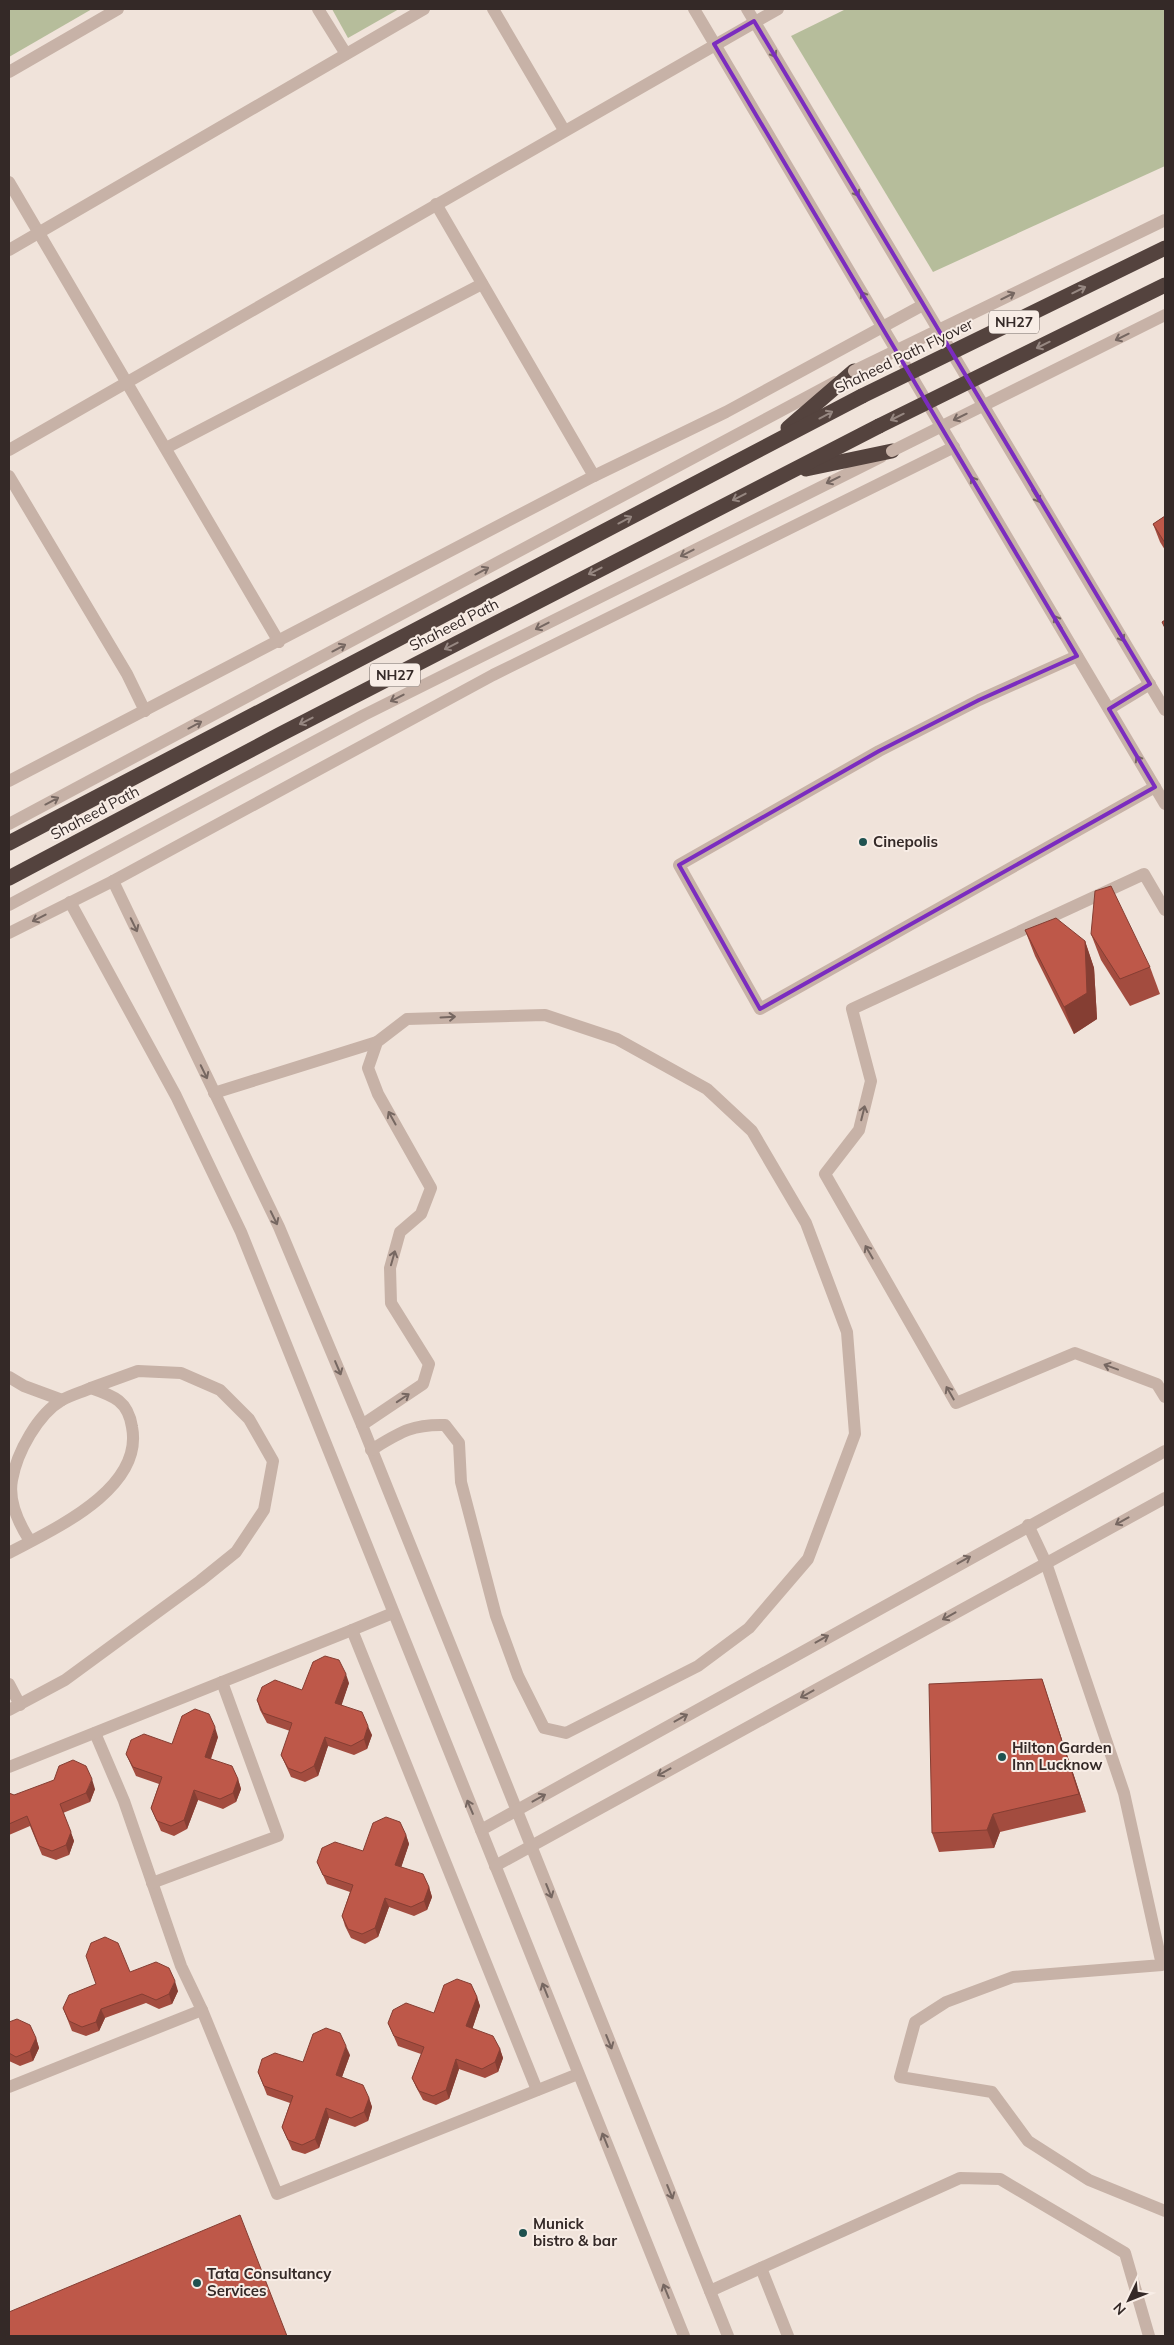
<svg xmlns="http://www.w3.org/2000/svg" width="1174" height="2345" font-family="Mulish,sans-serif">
  <rect width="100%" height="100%" fill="#f0e3da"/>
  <g fill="#b6bd9b">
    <polygon points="9,9 92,9 9,57"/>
    <polygon points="332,9 399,9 348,38"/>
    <polygon points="846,9 1165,9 1165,166 933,272 791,36"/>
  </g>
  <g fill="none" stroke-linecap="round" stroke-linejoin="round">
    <g stroke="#c7b2a7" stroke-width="12">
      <polyline points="318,9 346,54"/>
      <polyline points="493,9 564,130"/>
      <polyline points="694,9 1165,804"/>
      <polyline points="747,9 1165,710"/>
      <polyline points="9,72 118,9"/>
      <polyline points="9,182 279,642"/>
      <polyline points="436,204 594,476"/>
      <polyline points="9,250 424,9"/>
      <polyline points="166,448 482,284"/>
      <polyline points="9,450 778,9"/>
      <polyline points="9,476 127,674 145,711"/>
      <polyline points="1077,656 979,700 879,751 679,865 760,1009 1155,787"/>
      <polyline points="1109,709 1150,684"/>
      <polyline points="9,781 594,476 726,412 923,305"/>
      <polyline points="9,824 835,382"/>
      <polyline points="113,881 279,1227 362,1425 728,2336"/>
      <polyline points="70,902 176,1096 241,1232 684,2336"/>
      <polyline points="9,905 364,715 881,457"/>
      <polyline points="1165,910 1144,874 852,1009 871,1081 859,1130 825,1174 956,1403 1075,1353 1157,1384 1165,1397"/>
      <polyline points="9,933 113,881 493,675 954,447"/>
      <polyline points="214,1093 377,1042"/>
      <polyline points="9,1377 24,1386 62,1400"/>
      <path d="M362,1425l61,-41 6,-20 -38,-61 -1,-35 10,-36 21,-18 10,-26 -53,-94 -10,-26 9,-26 30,-23 138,-4 72,24 90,50 45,42 54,92 41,109 8,102 -47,125 -59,69 -51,38 -132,67 -22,-5 -26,-52 -22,-60 -35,-134 -2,-39 -14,-18c-34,-1 -46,8 -74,25"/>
      <polyline points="1028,1525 1046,1563 1124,1793 1162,1965 1013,1977 946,2002 915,2022 900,2077 992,2092 1028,2141 1089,2180 1165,2211"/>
      <path d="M9,1553c45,-24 135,-64 123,-126 -4,-26 -18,-31 -41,-39 -9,4 -20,7 -29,12 -24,14 -45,52 -50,80 -4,21 7,44 18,61"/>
      <polyline points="352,1630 393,1613"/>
      <polyline points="9,1684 20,1705"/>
      <polyline points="9,1710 65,1680 200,1581 236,1552 264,1510 273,1461 249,1419 220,1390 181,1373 138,1371 91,1388"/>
      <polyline points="95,1733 124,1801 181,1966 202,2010"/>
      <polyline points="9,1767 352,1630 537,2090"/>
      <polyline points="481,1830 1165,1451"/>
      <polyline points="495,1866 1165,1498"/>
      <polyline points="152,1883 278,1836 222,1682"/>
      <polyline points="9,2087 202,2010 277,2194 578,2074"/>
      <polyline points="761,2268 788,2336"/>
      <polyline points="710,2291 960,2178 1000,2179 1125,2253 1149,2336"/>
    </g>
    <g stroke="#54433e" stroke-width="15">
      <polyline points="788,428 854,371"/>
      <polyline points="806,469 892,451"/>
      <polyline points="9,843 862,396"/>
      <polyline points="9,878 279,735 879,426"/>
    </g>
    <g stroke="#c7b2a7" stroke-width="12">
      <polyline points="854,371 1165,220"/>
      <polyline points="892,451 1165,315"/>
    </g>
    <g stroke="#54433e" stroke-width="15">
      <polyline points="862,396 1165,248"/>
      <polyline points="879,426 1165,285"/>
    </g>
  </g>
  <g fill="#a34c3f">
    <polygon points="1165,516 1165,550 1160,542 1153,524"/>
    <polygon points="1025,930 1085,941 1094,968 1097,1019 1074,1034 1035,956"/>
    <polygon points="1091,934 1150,967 1160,994 1130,1006 1101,960"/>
    <polygon points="1042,1679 1086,1812 1000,1832 994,1848 939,1852 932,1833"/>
    <polygon points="349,1683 341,1705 372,1735 367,1749 354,1755 328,1746 318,1776 305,1782 291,1777 281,1755 290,1731 267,1723 260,1710 257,1700"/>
    <polygon points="218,1737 211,1759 238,1779 241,1789 236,1802 223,1809 198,1800 187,1829 174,1836 161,1831 151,1808 159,1784 136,1776 126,1754 172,1744"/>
    <polygon points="95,1789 90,1802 63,1813 74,1841 69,1855 56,1860 42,1855 30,1826 9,1835 9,1793 14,1795"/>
    <polygon points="406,1835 409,1844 401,1867 429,1887 432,1897 427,1910 414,1916 389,1907 378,1937 365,1944 351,1938 345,1926 342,1916 350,1892 327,1884 317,1862 363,1851"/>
    <polygon points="130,1972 178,1991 172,2004 159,2009 146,2003 105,2018 99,2031 86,2036 72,2031 63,2008"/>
    <polygon points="477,1997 480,2006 472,2029 500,2049 503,2058 498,2072 485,2078 459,2069 449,2099 436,2105 423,2100 416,2087 412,2078 421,2054 398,2046 388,2023 434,2013"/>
    <polygon points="9,2022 36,2038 39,2048 33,2061 20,2066 9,2061"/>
    <polygon points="350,2055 342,2077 369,2098 372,2107 368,2121 355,2127 329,2118 319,2148 305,2154 292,2150 282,2127 290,2103 267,2095 258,2072 303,2062"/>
  </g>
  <g fill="#853e33">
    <polygon points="1085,941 1094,968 1097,1019 1074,1034 1064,1007"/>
    <polygon points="346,1674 349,1683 339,1713 335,1703"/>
    <polygon points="1042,1679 1048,1698 1086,1812 1079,1794"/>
    <polygon points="368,1726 372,1735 367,1749 364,1739"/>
    <polygon points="215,1727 218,1737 208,1766 205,1757"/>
    <polygon points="325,1737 328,1746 318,1776 314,1766"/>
    <polygon points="92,1779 95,1789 90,1802 86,1793"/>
    <polygon points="238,1779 241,1789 236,1802 233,1793"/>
    <polygon points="194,1790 198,1800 187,1829 184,1820"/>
    <polygon points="993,1814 1000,1832 994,1848 987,1830"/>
    <polygon points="71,1832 74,1841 69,1855 66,1845"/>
    <polygon points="406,1835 409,1844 399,1874 395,1865"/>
    <polygon points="429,1887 432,1897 427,1910 424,1901"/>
    <polygon points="385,1898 389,1907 378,1937 375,1928"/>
    <polygon points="175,1981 178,1991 172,2004 169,1994"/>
    <polygon points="477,1997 480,2006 470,2036 466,2026"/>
    <polygon points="101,2009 105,2018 99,2031 96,2022"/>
    <polygon points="36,2038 39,2048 33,2061 30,2051"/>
    <polygon points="346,2046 350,2055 339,2085 336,2075"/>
    <polygon points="500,2049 503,2058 498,2072 495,2062"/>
    <polygon points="456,2059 459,2069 449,2099 446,2090"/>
    <polygon points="369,2098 372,2107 368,2121 364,2112"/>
    <polygon points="326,2108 329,2118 319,2148 315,2139"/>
  </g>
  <g fill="#be5849" stroke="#853e33">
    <polygon points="1165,516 1165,543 1153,524"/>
    <polygon points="1165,620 1165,628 1162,622"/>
    <polygon points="1111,886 1150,967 1120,979 1091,934 1095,891"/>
    <polygon points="1056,918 1085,941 1087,993 1064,1007 1025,930"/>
    <polygon points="325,1656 339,1660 346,1674 335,1703 362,1712 368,1726 364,1739 351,1746 325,1737 314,1766 301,1773 288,1768 281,1755 292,1723 263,1713 257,1700 262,1687 275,1680 302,1690 313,1662"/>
    <polygon points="1042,1679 1079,1794 993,1814 987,1830 932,1833 929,1684"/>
    <polygon points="195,1709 209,1714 215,1727 205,1757 232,1766 238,1779 233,1793 220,1799 194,1790 184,1820 171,1826 157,1821 151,1808 162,1777 133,1767 126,1754 131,1740 144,1734 172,1744 182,1716"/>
    <polygon points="73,1760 86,1766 92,1779 86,1793 60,1804 71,1832 66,1845 52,1851 39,1846 27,1816 9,1824 9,1793 14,1795 54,1780 59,1766"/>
    <polygon points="386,1817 400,1822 406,1835 395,1865 423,1874 429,1887 424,1901 411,1907 385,1898 375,1928 362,1934 348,1929 342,1916 353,1885 323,1875 317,1862 322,1848 335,1842 363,1851 373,1823"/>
    <polygon points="105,1937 118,1943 130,1972 156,1962 169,1968 175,1981 169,1994 156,2000 142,1994 101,2009 96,2022 82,2027 69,2021 63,2008 69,1995 96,1984 86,1956 91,1943"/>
    <polygon points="457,1979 471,1984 477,1997 466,2026 493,2036 500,2049 495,2062 482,2069 456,2059 446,2090 433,2096 419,2091 412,2078 424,2047 394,2036 388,2023 393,2010 406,2003 434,2013 444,1985"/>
    <polygon points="17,2019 30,2025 36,2038 30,2051 16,2057 9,2053 9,2022"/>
    <polygon points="326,2028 340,2033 346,2046 336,2075 363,2085 369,2098 364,2112 351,2118 326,2108 315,2139 302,2145 288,2140 282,2127 293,2096 264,2086 258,2072 262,2059 275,2053 303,2062 313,2034"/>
    <polygon points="240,2215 287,2336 9,2336 9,2312"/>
  </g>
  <defs><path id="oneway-shaft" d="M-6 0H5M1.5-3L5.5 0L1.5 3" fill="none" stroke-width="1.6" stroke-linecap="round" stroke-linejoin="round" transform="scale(1.25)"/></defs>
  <g stroke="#766761">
    <use href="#oneway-shaft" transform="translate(772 51) rotate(59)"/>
    <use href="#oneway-shaft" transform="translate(855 190) rotate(59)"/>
    <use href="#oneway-shaft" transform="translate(1008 296) rotate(-26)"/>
    <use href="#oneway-shaft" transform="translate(865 298) rotate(-121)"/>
    <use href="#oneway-shaft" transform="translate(1122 337) rotate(154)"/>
    <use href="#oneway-shaft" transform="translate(960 417) rotate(154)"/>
    <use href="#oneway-shaft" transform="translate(833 480) rotate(154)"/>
    <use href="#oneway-shaft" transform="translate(975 483) rotate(-121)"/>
    <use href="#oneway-shaft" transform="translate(1036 496) rotate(59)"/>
    <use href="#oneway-shaft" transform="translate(687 553) rotate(153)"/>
    <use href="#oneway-shaft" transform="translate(482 571) rotate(-28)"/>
    <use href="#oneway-shaft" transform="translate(1058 622) rotate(-121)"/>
    <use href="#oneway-shaft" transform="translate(542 626) rotate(153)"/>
    <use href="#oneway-shaft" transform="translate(1120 635) rotate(59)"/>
    <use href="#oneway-shaft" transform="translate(339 648) rotate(-28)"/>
    <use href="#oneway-shaft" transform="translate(397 698) rotate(153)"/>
    <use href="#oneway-shaft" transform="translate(195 725) rotate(-28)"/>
    <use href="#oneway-shaft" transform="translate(1140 762) rotate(-121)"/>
    <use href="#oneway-shaft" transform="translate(52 801) rotate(-28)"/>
    <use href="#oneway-shaft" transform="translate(39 918) rotate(153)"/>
    <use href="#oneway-shaft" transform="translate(134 925) rotate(64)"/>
    <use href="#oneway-shaft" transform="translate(448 1017) rotate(-3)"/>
    <use href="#oneway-shaft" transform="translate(204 1072) rotate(64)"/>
    <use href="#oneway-shaft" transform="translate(863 1113) rotate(-76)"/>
    <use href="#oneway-shaft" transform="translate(392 1118) rotate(-119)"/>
    <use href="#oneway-shaft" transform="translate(274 1218) rotate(64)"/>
    <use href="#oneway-shaft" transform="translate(869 1252) rotate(-120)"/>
    <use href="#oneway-shaft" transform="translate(393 1258) rotate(-74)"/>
    <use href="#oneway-shaft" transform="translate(1111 1367) rotate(-160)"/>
    <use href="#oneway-shaft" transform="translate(338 1368) rotate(67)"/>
    <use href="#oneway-shaft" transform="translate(950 1393) rotate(-120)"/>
    <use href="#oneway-shaft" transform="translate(403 1398) rotate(-34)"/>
    <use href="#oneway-shaft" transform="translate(1122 1521) rotate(151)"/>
    <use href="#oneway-shaft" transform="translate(964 1560) rotate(-29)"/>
    <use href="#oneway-shaft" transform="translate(949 1616) rotate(151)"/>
    <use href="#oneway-shaft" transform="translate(822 1639) rotate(-29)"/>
    <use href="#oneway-shaft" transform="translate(807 1694) rotate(151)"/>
    <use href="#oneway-shaft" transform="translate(681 1718) rotate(-29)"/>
    <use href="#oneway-shaft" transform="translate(664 1772) rotate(151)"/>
    <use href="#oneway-shaft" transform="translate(539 1798) rotate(-29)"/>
    <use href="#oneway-shaft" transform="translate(470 1807) rotate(-113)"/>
    <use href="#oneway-shaft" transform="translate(549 1891) rotate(68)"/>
    <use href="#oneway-shaft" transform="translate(545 1990) rotate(-112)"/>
    <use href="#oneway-shaft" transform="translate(609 2042) rotate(68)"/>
    <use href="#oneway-shaft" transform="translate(605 2140) rotate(-112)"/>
    <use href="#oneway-shaft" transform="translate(670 2192) rotate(68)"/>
    <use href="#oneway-shaft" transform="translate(666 2291) rotate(-112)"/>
  </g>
  <g stroke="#968781">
    <use href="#oneway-shaft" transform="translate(1079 290) rotate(-26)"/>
    <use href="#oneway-shaft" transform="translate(1043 345) rotate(154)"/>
    <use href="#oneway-shaft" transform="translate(826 415) rotate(-28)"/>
    <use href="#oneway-shaft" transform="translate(897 417) rotate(154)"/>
    <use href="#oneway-shaft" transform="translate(739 497) rotate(153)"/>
    <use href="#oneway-shaft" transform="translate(625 520) rotate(-28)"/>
    <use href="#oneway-shaft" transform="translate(595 571) rotate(153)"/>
    <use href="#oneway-shaft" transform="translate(451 646) rotate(153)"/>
    <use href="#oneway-shaft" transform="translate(306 721) rotate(153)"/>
  </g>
  <path fill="none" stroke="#7b2cbf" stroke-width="4" stroke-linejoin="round" d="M754,21l396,663 -41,25 46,78 -395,222 -81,-144 200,-114 100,-51 98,-44 -363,-612z"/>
  <g fill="#1f5250" stroke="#f8ede6" stroke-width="2">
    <circle cx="863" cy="842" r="5"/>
    <circle cx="1002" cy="1757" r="5"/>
    <circle cx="523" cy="2233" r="5"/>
    <circle cx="197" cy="2283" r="5"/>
  </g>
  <g text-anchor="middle" stroke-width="4" stroke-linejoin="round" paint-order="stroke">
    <g fill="#f8ede6" stroke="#6f6460" stroke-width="1">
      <rect x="989" y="310.5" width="50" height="23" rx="4"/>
      <rect x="370" y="663.5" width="50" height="23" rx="4"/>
    </g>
    <g font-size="14" font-weight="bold" fill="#342927">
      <text x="1014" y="327">NH27</text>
      <text x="395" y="680">NH27</text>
    </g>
    <g font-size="15" fill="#342927" stroke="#f8ede6">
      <text transform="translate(904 356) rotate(-26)" y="5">Shaheed Path Flyover</text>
      <text transform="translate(454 625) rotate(-27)" y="5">Shaheed Path</text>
      <text transform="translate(95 813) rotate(-28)" y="5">Shaheed Path</text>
    </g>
    <g font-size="15" font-weight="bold" fill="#342927" stroke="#f8ede6" text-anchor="start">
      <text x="873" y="847">Cinepolis</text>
      <text x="1012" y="1753">Hilton Garden<tspan x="1012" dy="17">Inn Lucknow</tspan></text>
      <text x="533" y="2229">Munick<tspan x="533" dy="17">bistro &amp; bar</tspan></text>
      <text x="207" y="2279">Tata Consultancy<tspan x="207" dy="17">Services</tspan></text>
    </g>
  </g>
  <rect width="1174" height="2345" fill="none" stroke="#342927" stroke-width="20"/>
  <g transform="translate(1129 2300) rotate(227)" stroke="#f8ede6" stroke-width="4" paint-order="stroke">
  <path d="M0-4L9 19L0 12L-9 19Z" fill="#342927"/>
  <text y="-8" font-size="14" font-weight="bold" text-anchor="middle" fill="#342927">N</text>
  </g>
</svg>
